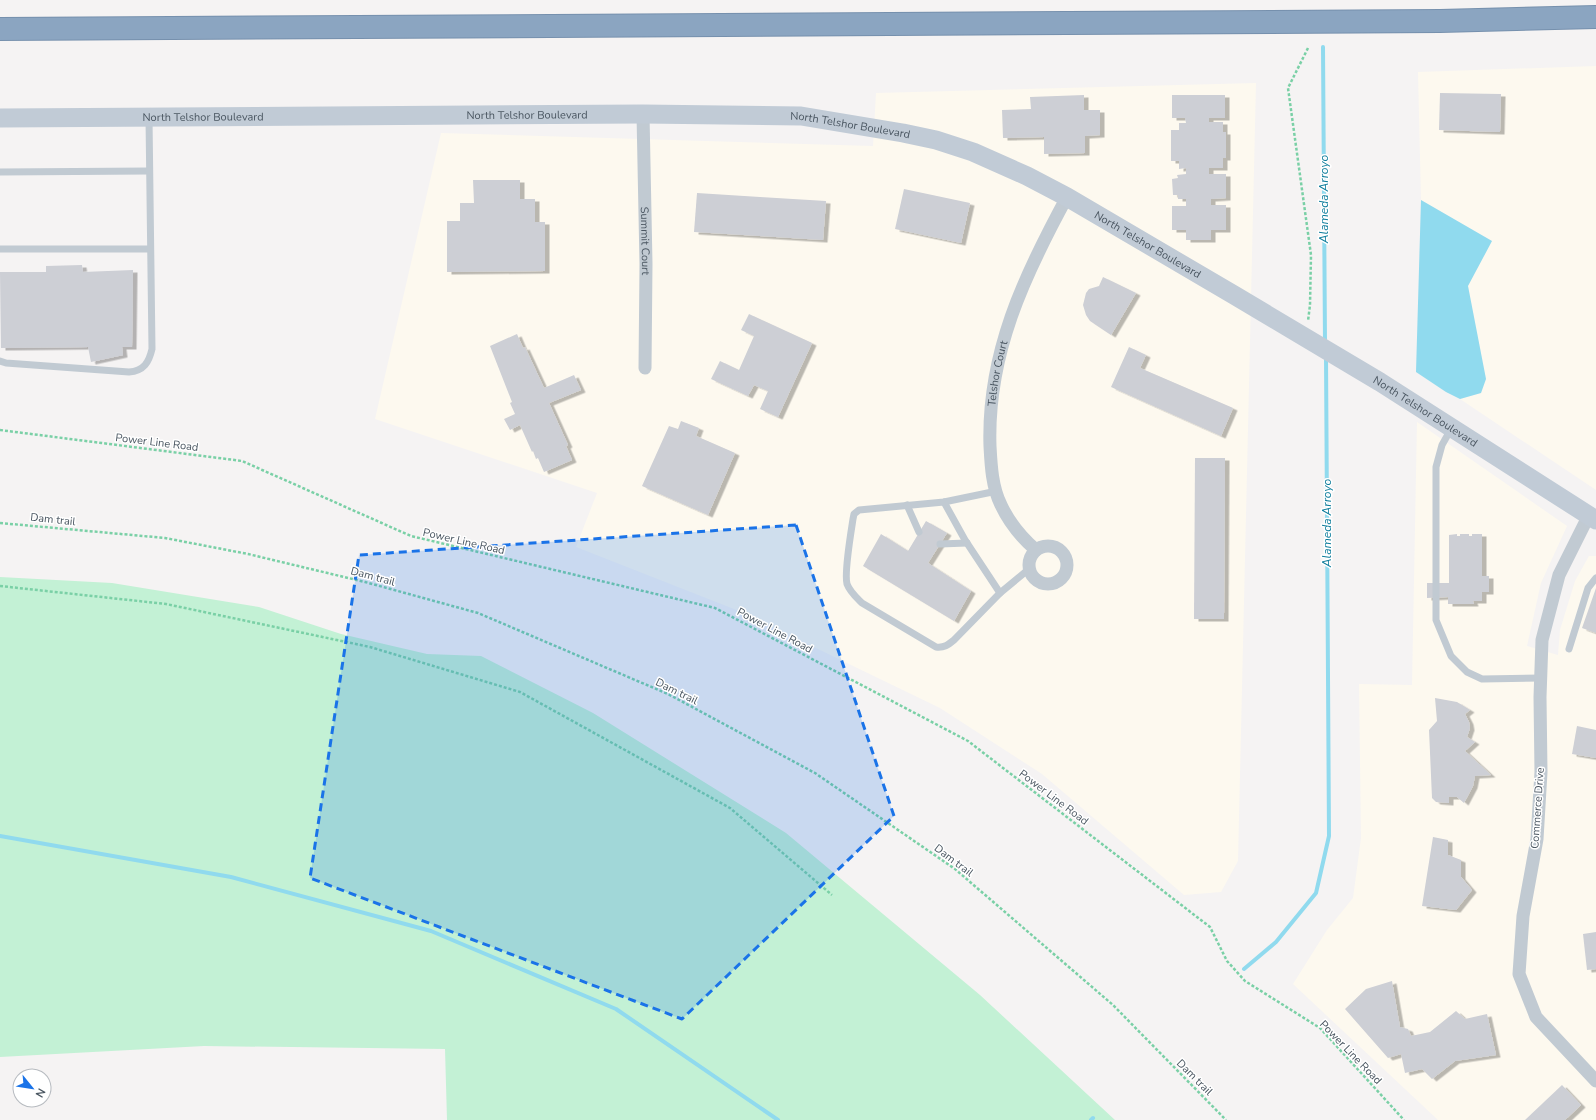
<svg xmlns="http://www.w3.org/2000/svg" width="1596" height="1120" font-family="'Nunito Sans',sans-serif">
  <defs>
    <filter id="shadow"><feDropShadow dx="4.5" dy="2.5" stdDeviation="0" flood-color="#0004"/></filter>
  </defs>
  <rect width="100%" height="100%" fill="#f5f3f3"/>
  <g fill="#fdf9ef">
    <polygon points="1596,66 1596,490 1460,399 1481,393 1486,379 1468,286 1492,241 1421,200 1418,72"/>
    <polygon points="1256,83 1238,861 1221,892 1184,895 1042,774 940,708 739,611 576,547 597,493 375,419 441,133 873,146 876,93"/>
    <polygon points="1417,422 1567,526 1541,583 1527,646 1558,655 1560,630 1575,581 1589,556 1596,556 1596,1120 1438,1120 1293,984 1327,930 1353,898 1361,838 1359,684 1412,685"/>
  </g>
  <polygon fill="#c3f1d5" points="0,577 112,583 259,607 341,634 427,654 481,656 593,713 786,833 980,995 1115,1120 447,1120 445,1049 204,1046 0,1057"/>
  <polygon fill="#90daee" points="1421,200 1492,241 1468,286 1486,379 1481,393 1460,399 1446,392 1416,372"/>
  <g fill="none" stroke-linecap="round" stroke-linejoin="round">
    <g stroke="#90daee" stroke-width="4">
      <polyline points="1323,47 1325,343"/>
      <polyline points="0,836 231,877 431,931 616,1009 778,1120"/>
      <polyline points="1244,969 1276,942 1316,893 1329,836 1326,356"/>
      <polyline points="1091,1120 1093,1118"/>
    </g>
  </g>
  <g fill="#cdcfd5" filter="url(#shadow)">
    <polygon points="1440,93 1501,94 1500,132 1439,130"/>
    <polygon points="1084,95 1084,110 1100,110 1100,135 1085,136 1085,153 1044,154 1044,137 1003,138 1002,110 1031,109 1030,97"/>
    <polygon points="1172,95 1225,95 1225,118 1209,118 1209,122 1223,122 1223,132 1226,132 1226,158 1223,158 1223,168 1209,168 1209,174 1226,174 1226,198 1211,199 1211,205 1226,205 1226,230 1211,230 1211,240 1186,240 1186,230 1172,230 1172,206 1186,206 1186,199 1178,199 1178,195 1173,195 1172,179 1178,178 1177,175 1186,174 1186,168 1179,169 1179,161 1171,161 1171,130 1179,130 1179,123 1186,123 1185,118 1172,118"/>
    <polygon points="473,180 520,180 520,199 535,199 535,222 545,222 545,271 447,272 447,221 460,221 460,203 474,203"/>
    <polygon points="904,189 970,203 961,243 895,229"/>
    <polygon points="697,193 826,201 823,240 694,232"/>
    <polygon points="82,265 83,272 133,270 132,347 122,347 123,355 91,362 88,347 1,348 0,272 46,272 46,266"/>
    <polygon points="1103,277 1136,293 1111,335 1090,321 1086,315 1083,305 1086,293 1089,289 1099,286"/>
    <polygon points="749,314 812,343 778,417 760,409 768,391 754,385 748,396 711,379 720,361 739,370 754,336 741,330"/>
    <polygon points="517,334 523,348 525,347 544,388 574,375 581,390 549,403 568,445 566,446 572,460 544,472 538,458 536,459 533,451 532,452 520,425 510,430 504,419 515,414 510,403 512,402 490,346"/>
    <polygon points="1129,347 1146,355 1140,368 1233,408 1221,436 1111,387"/>
    <polygon points="681,421 699,428 696,436 735,453 708,515 642,486 669,426 678,429"/>
    <polygon points="1195,458 1225,458 1224,619 1194,619"/>
    <polygon points="926,521 947,533 928,563 971,591 954,621 863,566 881,534 908,551"/>
    <polygon points="1457,534 1457,536 1460,536 1460,534 1469,534 1469,536 1472,536 1472,534 1482,534 1482,576 1489,576 1489,592 1482,592 1482,601 1473,601 1474,604 1448,604 1448,597 1427,598 1427,583 1449,583 1449,535"/>
    <polygon points="1596,588 1596,633 1582,628"/>
    <polygon points="1435,698 1457,702 1470,710 1465,714 1469,722 1470,728 1467,737 1475,742 1465,751 1491,775 1475,776 1473,786 1464,803 1457,797 1449,797 1449,803 1436,802 1432,798 1429,730 1437,721"/>
    <polygon points="1577,726 1596,730 1596,758 1572,754"/>
    <polygon points="1433,837 1448,840 1448,855 1461,860 1461,877 1472,890 1456,910 1422,906"/>
    <polygon points="1596,932 1596,969 1587,970 1583,934"/>
    <polygon points="1392,981 1400,1027 1408,1029 1411,1036 1430,1032 1456,1011 1465,1019 1487,1014 1496,1055 1455,1061 1432,1079 1422,1069 1405,1073 1401,1054 1388,1058 1345,1009 1366,989"/>
    <polygon points="1562,1085 1581,1105 1565,1120 1525,1120"/>
  </g>
  <g fill="none" stroke-linecap="round" stroke-linejoin="round">
    <g stroke="#7690ad" stroke-width="24">
      <polyline id="highway" points="0,29 1440,21 1596,17"/>
    </g>
    <g stroke="#7ad0a6" stroke-width="2.5" stroke-dasharray="3 2" stroke-linecap="butt">
      <polyline points="1308,48 1288,88 1311,255 1310,305 1308,321"/>
      <polyline points="0,430 242,461 411,536 715,608 968,741 1210,927 1227,961 1245,981 1320,1028 1404,1120"/>
      <polyline points="0,523 165,538 248,554 365,582 478,613 668,694 815,773 955,869 1113,1005 1226,1120"/>
      <polyline points="0,586 166,604 370,647 520,692 730,808 832,895"/>
    </g>
    <g stroke="#c1cad2" stroke-width="7">
      <polyline points="0,172 149,171"/>
      <polyline points="0,249 150,249"/>
      <path d="M0,361l6,2 123,9c15,-1 20,-10 23,-23l-3,-231"/>
      <polyline points="1451,429 1442,445 1436,467 1436,620 1451,656 1467,672 1482,679 1541,678"/>
      <path d="M997,491l-53,11 -85,8 -5,4 -1,5c-2,13 -9,54 -6,65 3,8 9,13 15,19l74,44c8,1 12,-2 18,-7l46,-47 29,-24"/>
      <polyline points="944,502 965,540 1000,593"/>
      <polyline points="907,505 919,532"/>
      <polyline points="940,544 967,543"/>
      <polyline points="1569,649 1588,588 1596,578"/>
    </g>
    <g stroke="#c1cad2" stroke-width="13">
      <path id="s1" d="M643,114l3,150 -1,104"/>
      <polyline points="1589,515 1559,575 1542,640 1540,697 1541,772 1537,839 1523,916 1519,974 1536,1017 1596,1081"/>
      <circle cx="1048" cy="565" r="19"/>
      <path id="s2" d="M1036,550c-14,-12 -27,-28 -35,-45 -9,-18 -10,-40 -11,-59 -3,-92 34,-170 77,-249"/>
    </g>
    <path stroke="#c1cbd6" stroke-width="19" id="s3" d="M0,118l643,-4 158,2 102,17 33,7 37,12 54,24 40,21 167,98 146,87 216,138"/>
    <use href="#highway" stroke="#8ba5c1" stroke-width="22"/>
  </g>
  <path fill="#1a73e8" fill-opacity="0.2" stroke="#1a73e8" stroke-width="3" stroke-dasharray="8 5" stroke-linejoin="round" d="M796,525l98,291 -212,203 -372,-141 49,-323z"/>
  <g text-anchor="middle" stroke-width="3" stroke-linejoin="round" paint-order="stroke">
    <g font-size="11" fill="#4a5661" stroke="#fff">
      <text dy="4" stroke="none"><textPath href="#s3" startOffset="527">North Telshor Boulevard</textPath></text>
      <text dy="4" stroke="none"><textPath href="#s3" startOffset="203">North Telshor Boulevard</textPath></text>
      <text dy="4" stroke="none"><textPath href="#s3" startOffset="851">North Telshor Boulevard</textPath></text>
      <text dy="4" stroke="none"><textPath href="#s1" startOffset="127">Summit Court</textPath></text>
      <text dy="4" stroke="none"><textPath href="#s3" startOffset="1175">North Telshor Boulevard</textPath></text>
      <text dy="4" stroke="none"><textPath href="#s2" startOffset="191">Telshor Court</textPath></text>
      <text dy="4" stroke="none"><textPath href="#s3" startOffset="1499">North Telshor Boulevard</textPath></text>
      <text transform="translate(157 442) rotate(7)" y="4">Power Line Road</text>
      <text transform="translate(53 519) rotate(6)" y="4">Dam trail</text>
      <text transform="translate(464 541) rotate(13)" y="4">Power Line Road</text>
      <text transform="translate(373 576) rotate(15)" y="4">Dam trail</text>
      <text transform="translate(775 630) rotate(28)" y="4">Power Line Road</text>
      <text transform="translate(677 691) rotate(26)" y="4">Dam trail</text>
      <text transform="translate(1054 797) rotate(37)" y="4">Power Line Road</text>
      <text transform="translate(1537 808) rotate(-86)" y="4">Commerce Drive</text>
      <text transform="translate(954 860) rotate(37)" y="4">Dam trail</text>
      <text transform="translate(1351 1052) rotate(46)" y="4">Power Line Road</text>
      <text transform="translate(1195 1077) rotate(45)" y="4">Dam trail</text>
    </g>
    <g font-size="12" font-style="italic" fill="#0c7c9b" stroke="#fff">
      <text transform="translate(1324 199) rotate(-90)" y="4">Alameda Arroyo</text>
      <text transform="translate(1327 523) rotate(-90)" y="4">Alameda Arroyo</text>
    </g>
  </g>
  <g transform="translate(32 1088) rotate(120)"><circle r="19" fill="#ffffff" stroke="#b7bbc0"/>
  <path d="M0-3L7 15L0 10L-7 15Z" fill="#1a73e8"/>
  <text y="-6" font-size="11" font-weight="bold" text-anchor="middle" fill="#4a5661">N</text>
  </g>
</svg>
